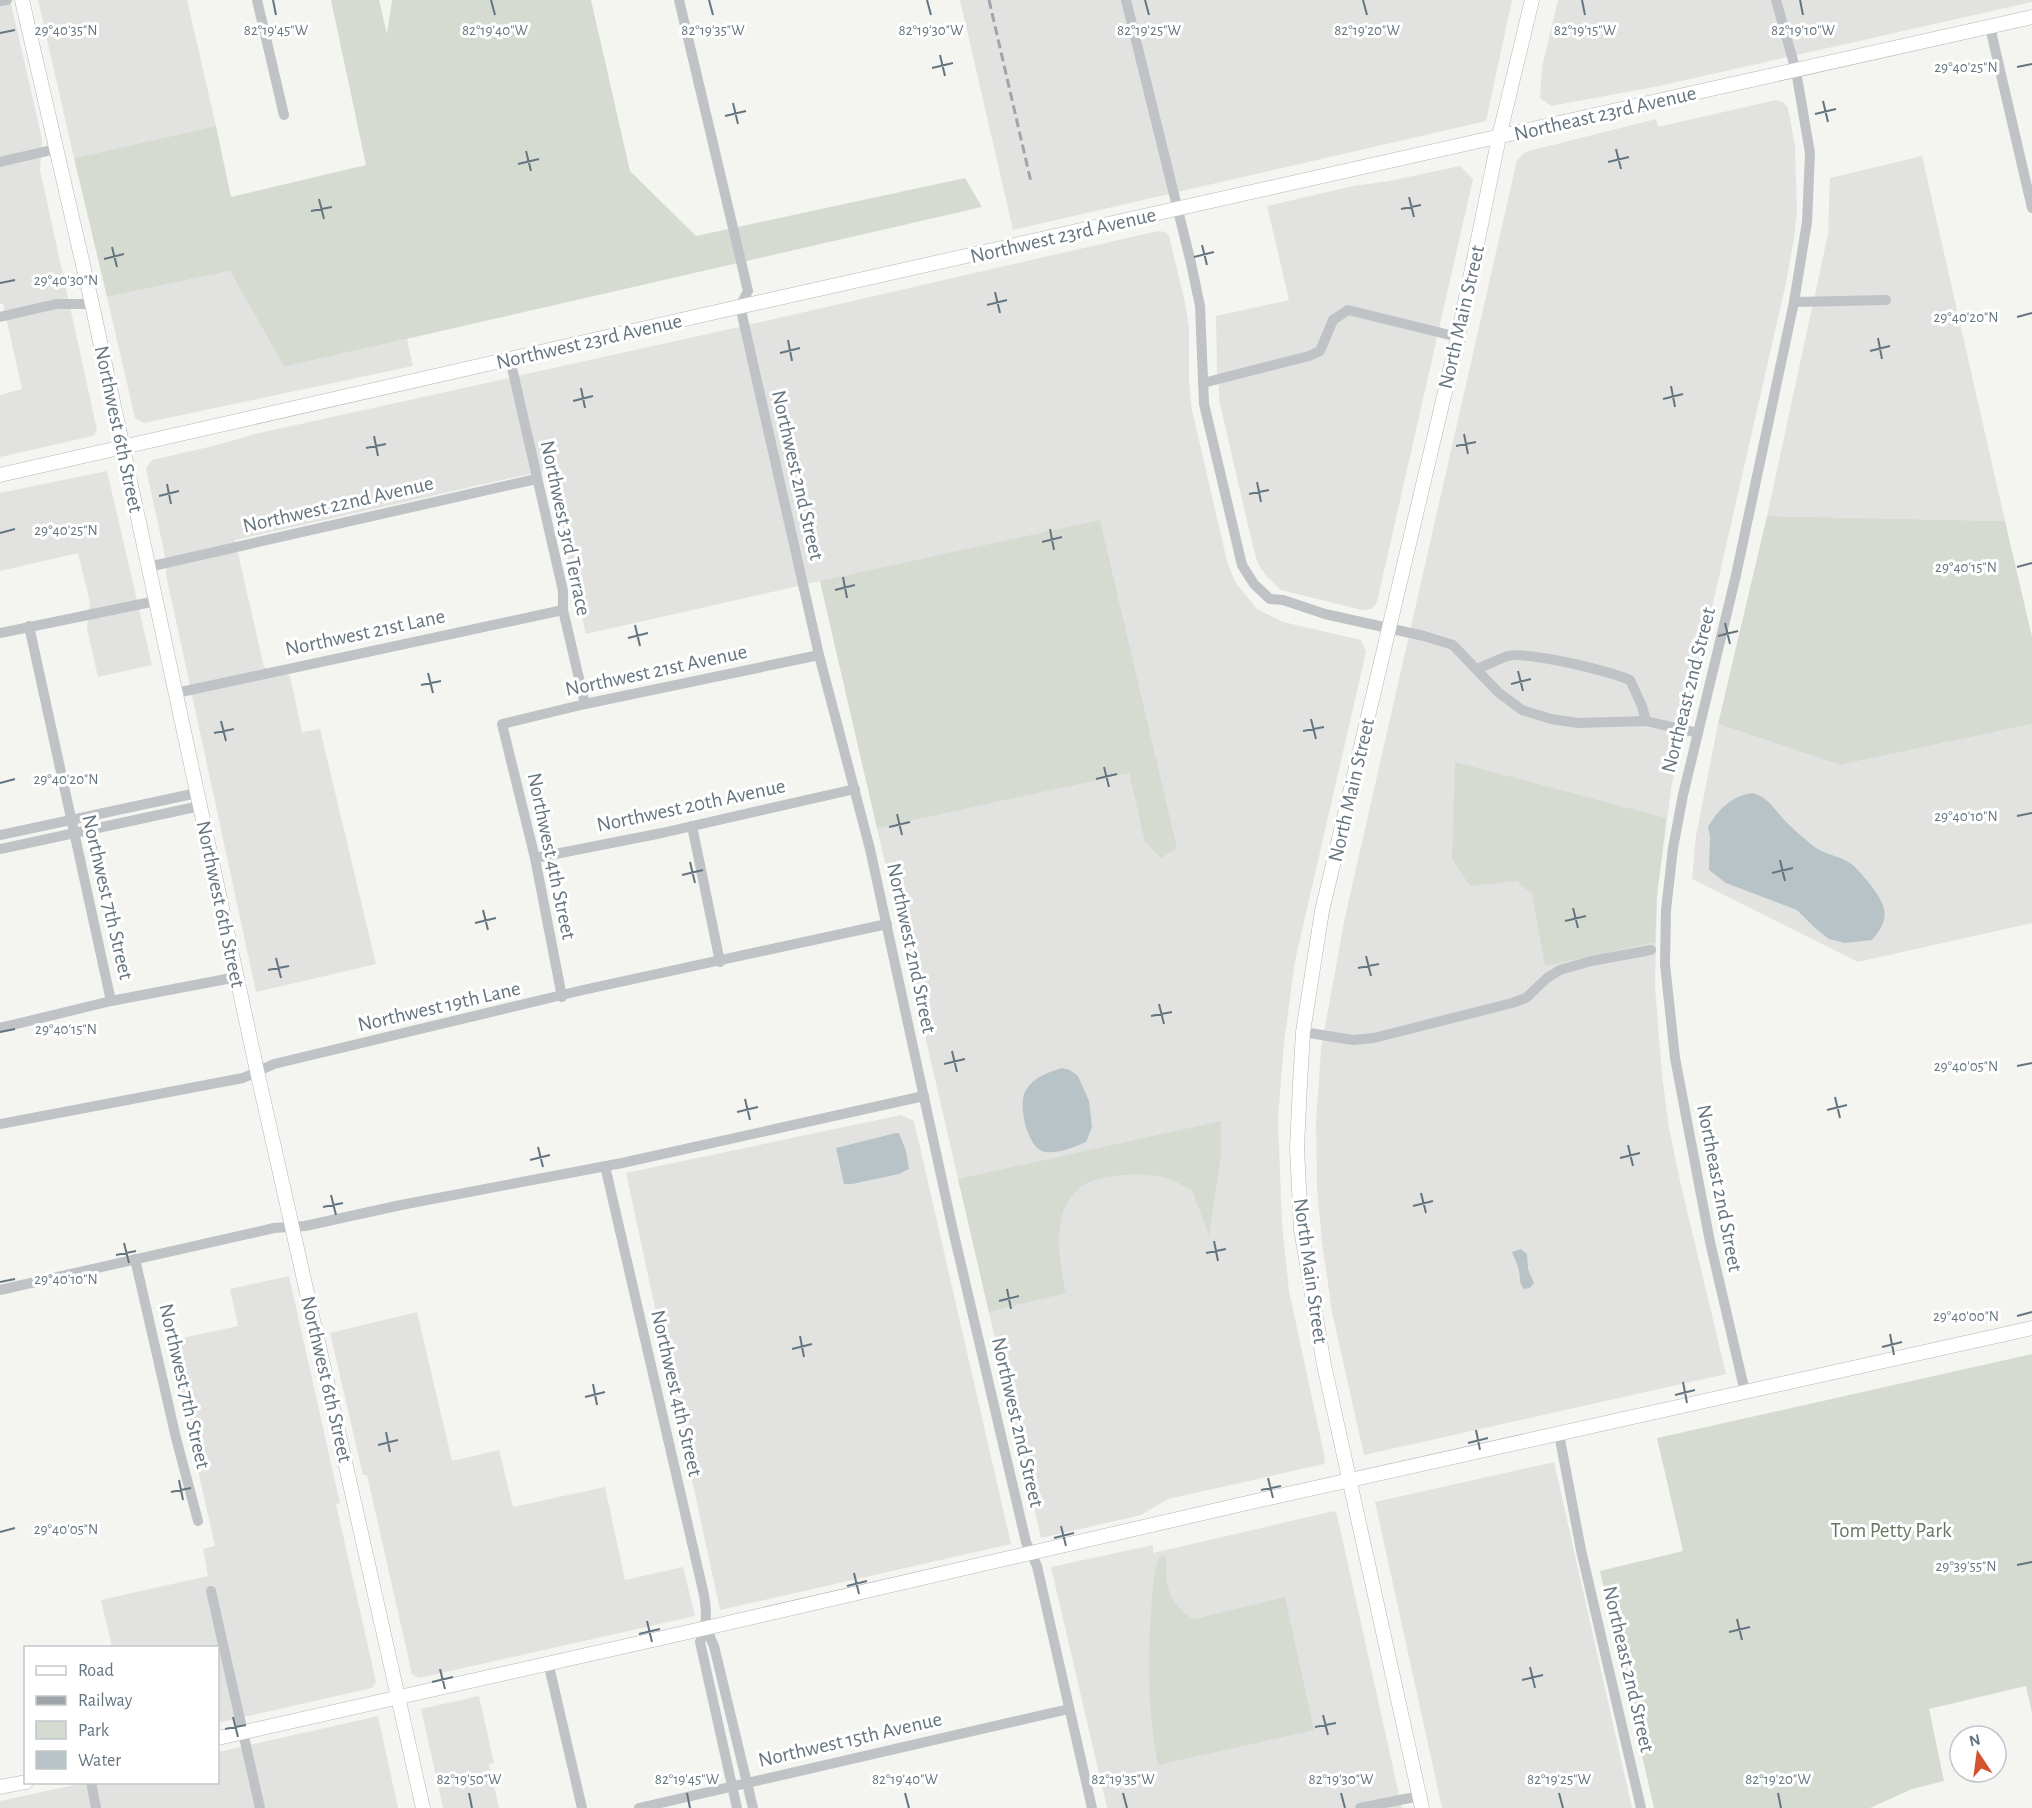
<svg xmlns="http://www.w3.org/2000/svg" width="2032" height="1808" font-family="'Alegreya Sans',sans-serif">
  <rect width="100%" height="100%" fill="#f4f4f1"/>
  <g fill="#e2e3e1">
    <polygon points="0,0 9,0 12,8 42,139 40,170 97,430 93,436 0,457 0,395 22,389 3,304 0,304"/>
    <polygon points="38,0 187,0 216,126 74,158"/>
    <polygon points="960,0 1512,0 1486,121 1013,230"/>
    <polygon points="1558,0 2032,0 2032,2 1659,86 1551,106 1540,98 1542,67"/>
    <polygon points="1776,100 1783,102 1788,108 1795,146 1797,213 1794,238 1786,283 1672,783 1657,896 1655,986 1662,1075 1669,1128 1680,1181 1726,1374 1364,1455 1332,1312 1322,1242 1317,1189 1316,1122 1321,1049 1345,917 1517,160 1525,152 1656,119 1658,127"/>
    <polygon points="1922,156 2005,521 1767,516 1828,234 1830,178"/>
    <polygon points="1460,166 1473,179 1377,602 1372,609 1362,610 1281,590 1267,577 1258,564 1254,551 1220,404 1217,371 1216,316 1289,300 1267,206 1353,186 1389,181"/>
    <polygon points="1158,231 1165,232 1169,236 1184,298 1189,328 1189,382 1192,410 1227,561 1235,582 1257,609 1283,622 1361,640 1366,652 1295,961 1284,1043 1278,1119 1282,1224 1289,1291 1325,1459 1324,1464 1168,1499 1141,1515 1041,1538 820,581 586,634 547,470 235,540 264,667 290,676 302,732 320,729 376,964 256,992 167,579 164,551 146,469 152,460 213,446 255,434 730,329"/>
    <polygon points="230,271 284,367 407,339 413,366 144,423 135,418 107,297"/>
    <polygon points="107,471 152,665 98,677 87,628 90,602 78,553 0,571 0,493"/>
    <polygon points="1718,724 1840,765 2032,724 2032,923 1858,962 1692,879 1696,836"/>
    <polygon points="901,1115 914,1121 1011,1544 720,1610 626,1173"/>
    <polygon points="289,1276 340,1503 336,1504 376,1682 372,1688 218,1723 218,1648 112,1647 101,1600 208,1576 203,1549 215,1546 169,1341 238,1326 230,1289"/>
    <polygon points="417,1312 452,1461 499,1450 513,1507 605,1487 625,1580 683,1567 695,1616 419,1678 412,1674 367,1475 363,1475 330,1333"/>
    <polygon points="1554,1462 1632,1808 1442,1808 1375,1502"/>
    <polygon points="1334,1511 1337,1515 1402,1808 1107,1808 1051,1567 1153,1545 1153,1553"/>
    <polygon points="479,1696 494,1763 489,1764 499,1808 443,1808 421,1709"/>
    <polygon points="378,1716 398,1808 0,1808 0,1801 84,1783 218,1782 218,1752"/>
  </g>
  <g fill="#d6dbd2">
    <polygon points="331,0 379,0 387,34 392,0 591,0 630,171 696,236 965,178 982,207 284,367 230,271 107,297 74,158 216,126 231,197 366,165"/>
    <polygon points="1767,516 2005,521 2032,637 2032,724 1840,765 1718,724"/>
    <polygon points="1100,520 1177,848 1161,858 1145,842 1129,773 877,828 820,581"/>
    <polygon points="1455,762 1666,818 1657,896 1655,942 1545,966 1532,894 1517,881 1470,886 1452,859"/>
    <path d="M1221,1121v34l-12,81 -17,-46c-9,-4 -20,-11 -29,-13 -20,-5 -64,-3 -81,9 -6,4 -17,19 -19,26 -8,27 -2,55 3,81l-77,19 -31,-133z"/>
    <polygon points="2032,1354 2032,1713 2026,1686 1929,1709 1944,1781 1912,1789 1870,1808 1654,1808 1600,1571 1683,1551 1657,1438"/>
    <path d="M1164,1556c4,6 2,11 2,19 1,19 12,36 28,44l91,-22 29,133 -156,35c-10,-51 -11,-101 -7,-153 1,-18 2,-38 8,-55z"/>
  </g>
  <g fill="#b7c3c6">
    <path d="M1753,793c16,4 23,19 34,30 8,8 17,15 25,22 10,9 26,10 38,18 7,5 13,13 19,20 17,22 23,34 3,57l-27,3 -16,-4 -15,-12 -17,-17 -71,-27 -17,-13 1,-34 -2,-9c10,-17 24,-32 45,-34z"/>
    <path d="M1062,1068l8,2 8,6 11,25 3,26 -6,15c-12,5 -27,12 -41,10 -18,-3 -28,-49 -19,-62 9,-14 21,-17 36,-22z"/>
    <polygon points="896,1133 899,1133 906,1151 909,1169 899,1174 852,1184 844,1184 836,1148"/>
    <path d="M1521,1249l6,5 1,15 6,14 -4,5 -6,1c-6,-7 -3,-10 -5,-18 -1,-6 -5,-14 -7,-19z"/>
  </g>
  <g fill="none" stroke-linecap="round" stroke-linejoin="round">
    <g stroke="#b2b7ba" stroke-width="15">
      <g id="secondary">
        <polyline points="22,0 92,304 257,1071 423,1808"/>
        <polyline points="0,475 725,310 2032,17"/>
        <polyline points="218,1738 706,1628 1247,1503 2032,1328"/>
        <polyline points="0,1787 26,1782"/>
        <polyline points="1422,1808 1324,1365 1307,1264 1301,1229 1297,1148 1300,1083 1303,1032 1322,911 1458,337 1499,137 1532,0"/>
      </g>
    </g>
    <g stroke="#bfc3c6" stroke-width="10">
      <polyline points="257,0 284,115"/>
      <polyline points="679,0 748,291 740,306 819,655 870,849 952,1226 1026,1542 1037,1566 1092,1808"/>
      <polyline points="1126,0 1191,263 1200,306 1204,404 1242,565 1254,584 1270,599 1283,600 1325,614 1424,636 1453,645 1498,692 1522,710 1551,719 1578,723 1646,721 1698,733"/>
      <polyline points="0,1 7,0"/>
      <polyline points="1990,27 2032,208"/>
      <polyline points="0,162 56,149"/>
      <polyline points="1794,302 1886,300"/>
      <polyline points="0,317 56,304 92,304"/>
      <polyline points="510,359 563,591 563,610 585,704"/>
      <polyline points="1203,383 1309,356 1320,351 1333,320 1348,310 1458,337"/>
      <polyline points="148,567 536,479"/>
      <polyline points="29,626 111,1001"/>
      <polyline points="0,633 156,601"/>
      <path d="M1478,669c9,-4 20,-10 30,-13 21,-5 100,15 122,24l12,26 4,15"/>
      <polyline points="176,693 563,610"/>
      <polyline points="692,826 720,962"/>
      <polyline points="0,835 197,793"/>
      <polyline points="0,849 200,806"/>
      <polyline points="535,858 662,833 855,789"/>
      <polyline points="562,997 535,858 502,724 585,704 819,655"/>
      <polyline points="0,1028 111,1001 237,977"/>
      <polyline points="1303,1032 1353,1040 1374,1038 1512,1003 1526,998 1547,978 1560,970 1591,961 1651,950"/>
      <polyline points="0,1124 243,1078 274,1064 583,990 887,924"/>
      <path d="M605,1166l99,429c3,18 3,31 -4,47l37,166"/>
      <polyline points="135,1259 176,1438 198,1521"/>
      <polyline points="0,1290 274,1228 305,1226 401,1205 622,1163 924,1096"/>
      <polyline points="1745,1392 1710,1242 1675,1058 1665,964 1666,910 1673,848 1683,795 1736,575 1794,302 1807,222 1810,153 1796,71 1776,0"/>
      <polyline points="1559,1434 1581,1550 1641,1808"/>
      <polyline points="211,1591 260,1808"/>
      <polyline points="706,1628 714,1646 753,1808"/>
      <polyline points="548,1662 582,1808"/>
      <polyline points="91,1782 96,1808"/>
      <polyline points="639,1808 1069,1709"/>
      <polyline points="1360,1808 1420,1796"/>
    </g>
    <use href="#secondary" stroke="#fff" stroke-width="14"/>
    <polyline stroke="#9fa5a9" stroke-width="3" stroke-dasharray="9 4.5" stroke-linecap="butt" points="989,0 1031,182"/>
  </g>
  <path fill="none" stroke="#65757f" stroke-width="2" d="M273,0l3,15M491,0l4,15M709,0l4,15M927,0l4,15M1145,0l4,15M1363,0l4,15M1582,0l3,15M1800,0l3,15M0,33l15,-3M940,55l5,21M2017,67l15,-3M932,68l21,-5M1823,101l5,21M733,103l5,21M1815,114l21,-5M725,116l21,-5M1616,149l5,20M526,151l5,20M1608,162l21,-5M518,164l21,-5M1409,197l5,20M319,199l5,20M1401,209l20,-4M311,211l21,-4M1202,245l5,20M112,247l5,20M1194,257l20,-5M104,259l20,-5M0,283l15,-3M995,292l5,21M987,305l20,-5M2017,317l15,-4M1878,338l4,21M788,340l4,21M1870,351l20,-5M780,353l20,-5M1671,386l4,21M581,388l4,20M1663,399l20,-5M573,401l20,-5M1464,434l4,20M374,436l4,20M1456,446l20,-4M366,448l20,-4M1257,482l4,20M167,484l4,20M1249,494l20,-4M159,496l20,-5M1050,529l4,21M0,533l15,-4M1042,542l20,-5M2017,567l15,-4M843,577l4,21M835,590l20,-5M1725,623l5,21M635,625l5,21M1718,636l20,-5M628,638l20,-5M1518,671l5,20M428,673l5,20M1511,684l20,-5M421,685l20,-4M1311,719l5,20M221,721l5,20M1303,731l21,-4M214,733l20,-4M1104,767l5,20M1096,779l21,-5M0,783l15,-4M897,814l5,21M2017,816l15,-3M889,827l21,-5M1780,860l5,21M690,862l5,21M1772,873l21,-5M682,875l21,-5M1573,908l5,20M483,910l5,20M1565,921l21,-5M475,923l21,-5M1366,956l5,20M276,958l5,20M1358,968l21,-4M268,970l21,-4M1159,1004l5,20M1151,1016l21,-4M0,1032l15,-3M952,1051l5,21M944,1064l21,-5M2017,1066l15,-3M1835,1097l5,21M745,1099l5,21M1827,1110l20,-5M737,1112l21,-5M1628,1145l5,21M538,1147l5,20M1620,1158l20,-5M530,1160l20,-5M1421,1193l5,20M331,1195l5,20M1413,1206l20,-5M323,1207l20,-4M1214,1241l4,20M124,1243l5,20M1206,1253l20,-4M116,1255l20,-4M0,1282l15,-3M1007,1289l4,20M999,1301l20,-5M2017,1316l15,-4M1890,1334l4,21M800,1336l4,21M1882,1347l20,-5M792,1349l20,-5M1683,1382l4,21M593,1384l4,21M1675,1395l20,-5M585,1397l20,-5M1476,1430l4,20M386,1432l4,20M1468,1443l20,-5M378,1445l20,-5M1268,1478l5,20M179,1480l4,20M1261,1490l20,-4M171,1492l20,-4M1061,1526l5,20M0,1532l15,-4M1054,1538l20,-5M2017,1565l15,-3M854,1573l5,21M847,1586l20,-5M1737,1619l5,21M647,1621l5,21M1729,1632l21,-5M639,1634l21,-5M1530,1667l5,21M440,1669l5,20M1522,1680l21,-5M432,1682l21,-5M1323,1715l5,20M233,1717l5,20M1315,1727l21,-4M225,1729l21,-4M469,1793l3,15M687,1793l3,15M905,1793l4,15M1123,1793l4,15M1341,1793l4,15M1559,1793l4,15M1778,1793l3,15"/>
  <g text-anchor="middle" stroke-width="6" stroke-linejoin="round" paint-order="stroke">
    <g font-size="21" fill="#65757f" stroke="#fff">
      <text transform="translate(1605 113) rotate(-13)" y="7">Northeast 23rd Avenue</text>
      <text transform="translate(1063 235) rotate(-13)" y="7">Northwest 23rd Avenue</text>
      <text transform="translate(1461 317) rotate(-77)" y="7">North Main Street</text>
      <text transform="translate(589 341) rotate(-13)" y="7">Northwest 23rd Avenue</text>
      <text transform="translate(119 429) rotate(78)" y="7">Northwest 6th Street</text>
      <text transform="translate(798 475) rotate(77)" y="7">Northwest 2nd Street</text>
      <text transform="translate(338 504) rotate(-13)" y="7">Northwest 22nd Avenue</text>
      <text transform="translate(566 528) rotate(78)" y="7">Northwest 3rd Terrace</text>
      <text transform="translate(365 632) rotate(-12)" y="7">Northwest 21st Lane</text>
      <text transform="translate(656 670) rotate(-12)" y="7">Northwest 21st Avenue</text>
      <text transform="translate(1688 690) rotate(-76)" y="7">Northeast 2nd Street</text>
      <text transform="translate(1351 790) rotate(-77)" y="7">North Main Street</text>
      <text transform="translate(691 805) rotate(-12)" y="7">Northwest 20th Avenue</text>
      <text transform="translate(552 856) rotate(78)" y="7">Northwest 4th Street</text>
      <text transform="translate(108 897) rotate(77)" y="7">Northwest 7th Street</text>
      <text transform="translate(221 904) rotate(78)" y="7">Northwest 6th Street</text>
      <text transform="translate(912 948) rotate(78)" y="7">Northwest 2nd Street</text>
      <text transform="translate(439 1006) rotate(-13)" y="7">Northwest 19th Lane</text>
      <text transform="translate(1720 1188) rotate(79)" y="7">Northeast 2nd Street</text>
      <text transform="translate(1311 1271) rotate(82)" y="7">North Main Street</text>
      <text transform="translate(327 1379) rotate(77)" y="7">Northwest 6th Street</text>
      <text transform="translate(185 1386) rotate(77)" y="7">Northwest 7th Street</text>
      <text transform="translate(677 1393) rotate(77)" y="7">Northwest 4th Street</text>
      <text transform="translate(1018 1422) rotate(77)" y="7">Northwest 2nd Street</text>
      <text transform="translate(1629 1669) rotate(77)" y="7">Northeast 2nd Street</text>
      <text transform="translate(850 1739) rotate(-13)" y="7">Northwest 15th Avenue</text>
    </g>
    <g font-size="21" fill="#687764" stroke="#fff">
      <text x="1891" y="1537">Tom Petty Park</text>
    </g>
  </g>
  <g font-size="15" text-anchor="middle" fill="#65757f" stroke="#fff" stroke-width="6" stroke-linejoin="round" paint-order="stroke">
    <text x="276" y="35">82°19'45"W</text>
    <text x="495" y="35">82°19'40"W</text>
    <text x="713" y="35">82°19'35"W</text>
    <text x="931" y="35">82°19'30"W</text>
    <text x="1149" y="35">82°19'25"W</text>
    <text x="1367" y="35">82°19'20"W</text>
    <text x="1585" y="35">82°19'15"W</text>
    <text x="1803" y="35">82°19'10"W</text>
    <text x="66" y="35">29°40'35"N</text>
    <text x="1966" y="72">29°40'25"N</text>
    <text x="66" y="285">29°40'30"N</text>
    <text x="1966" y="322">29°40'20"N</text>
    <text x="66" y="535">29°40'25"N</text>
    <text x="1966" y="572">29°40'15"N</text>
    <text x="66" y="784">29°40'20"N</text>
    <text x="1966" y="821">29°40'10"N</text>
    <text x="66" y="1034">29°40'15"N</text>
    <text x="1966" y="1071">29°40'05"N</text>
    <text x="66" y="1284">29°40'10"N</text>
    <text x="1966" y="1321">29°40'00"N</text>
    <text x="66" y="1534">29°40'05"N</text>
    <text x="1966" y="1571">29°39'55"N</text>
    <text x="469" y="1784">82°19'50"W</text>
    <text x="687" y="1784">82°19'45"W</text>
    <text x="905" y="1784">82°19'40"W</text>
    <text x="1123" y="1784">82°19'35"W</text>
    <text x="1341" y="1784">82°19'30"W</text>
    <text x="1559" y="1784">82°19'25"W</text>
    <text x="1778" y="1784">82°19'20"W</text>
  </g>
  <rect x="24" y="1646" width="195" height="138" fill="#ffffff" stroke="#c1c8cc" stroke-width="1.5"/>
  <rect x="36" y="1666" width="30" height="9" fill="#ffffff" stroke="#c1c8cc" stroke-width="1.5"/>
  <text x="78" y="1676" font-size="18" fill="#65757f">Road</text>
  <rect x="36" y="1696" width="30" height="9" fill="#9fa5a9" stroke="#c1c8cc" stroke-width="1.5"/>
  <text x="78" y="1706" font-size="18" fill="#65757f">Railway</text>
  <rect x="36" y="1721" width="30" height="18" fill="#d6dbd2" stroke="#c1c8cc" stroke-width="1.5"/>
  <text x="78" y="1736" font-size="18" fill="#65757f">Park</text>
  <rect x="36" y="1751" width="30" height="18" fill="#b7c3c6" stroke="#c1c8cc" stroke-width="1.5"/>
  <text x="78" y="1766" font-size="18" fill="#65757f">Water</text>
  <g transform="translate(1978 1754) rotate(347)"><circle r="28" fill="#ffffff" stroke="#c1c8cc" stroke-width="1.5"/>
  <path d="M0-4.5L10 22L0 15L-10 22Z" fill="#d55130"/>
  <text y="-9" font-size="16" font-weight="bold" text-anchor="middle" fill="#65757f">N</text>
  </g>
</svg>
